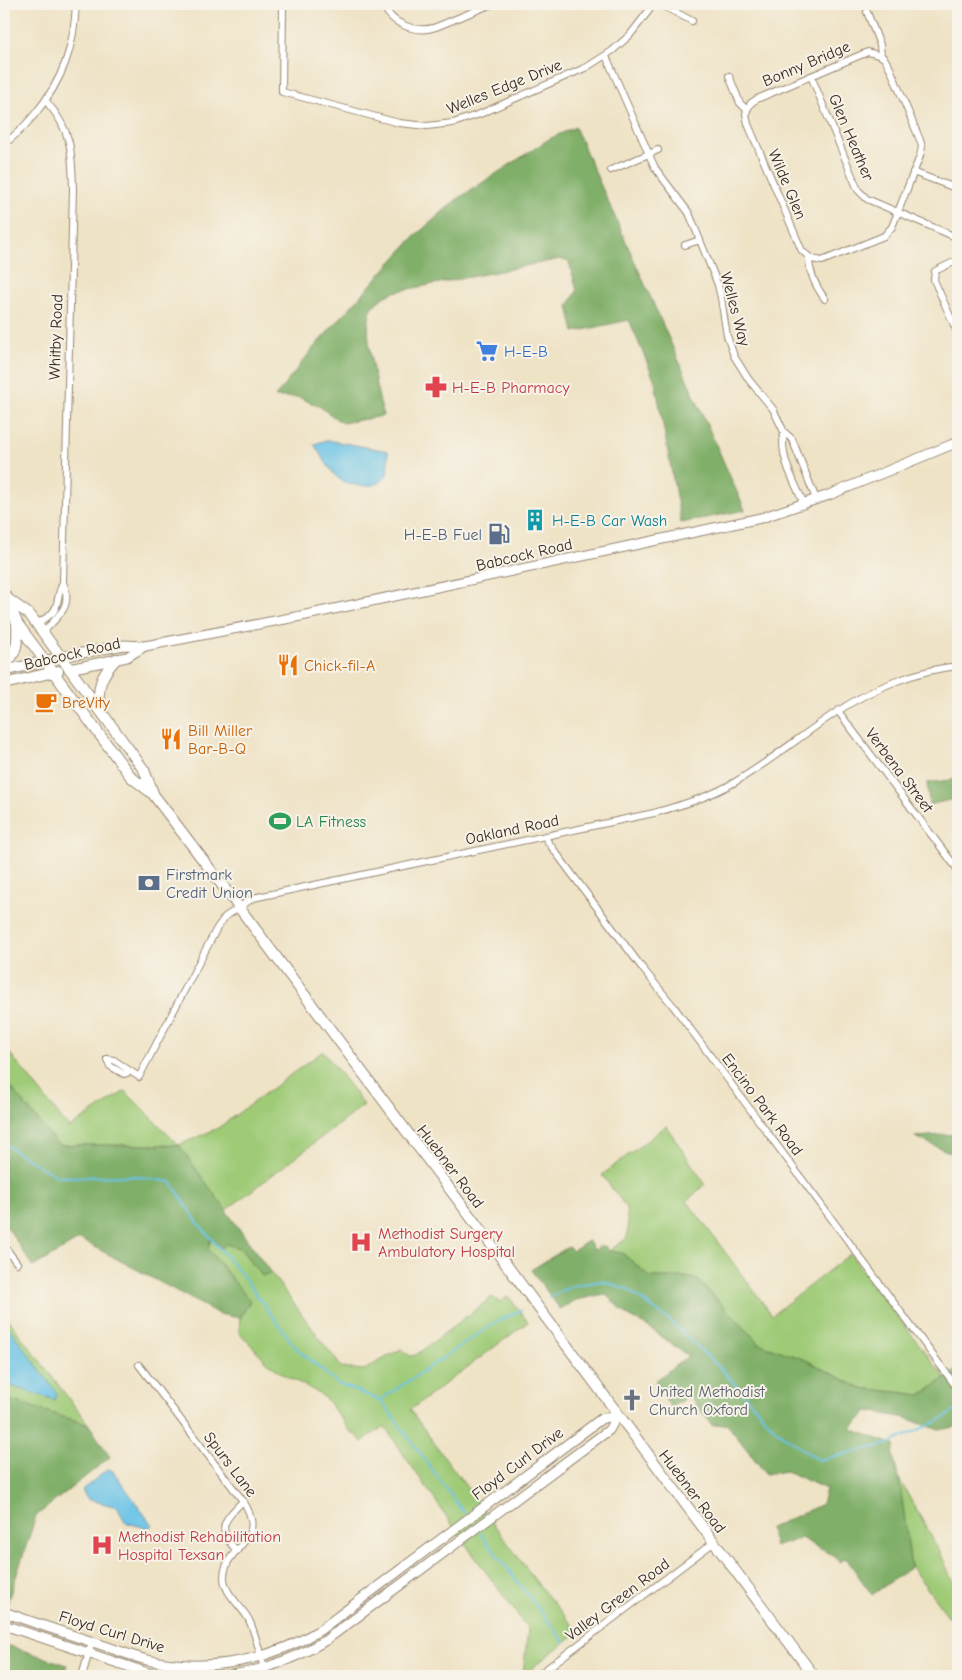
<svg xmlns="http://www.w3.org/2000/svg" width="962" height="1680" font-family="'Comic Neue',sans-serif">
  <rect width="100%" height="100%" fill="#f7f3e8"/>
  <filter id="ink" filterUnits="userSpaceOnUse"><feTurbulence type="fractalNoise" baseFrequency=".02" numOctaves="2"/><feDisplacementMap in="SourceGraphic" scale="10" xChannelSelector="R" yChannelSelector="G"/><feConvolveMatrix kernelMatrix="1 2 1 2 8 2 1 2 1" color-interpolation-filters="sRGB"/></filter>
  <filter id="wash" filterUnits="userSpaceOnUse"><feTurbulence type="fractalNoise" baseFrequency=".0096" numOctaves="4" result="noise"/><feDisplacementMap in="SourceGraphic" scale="20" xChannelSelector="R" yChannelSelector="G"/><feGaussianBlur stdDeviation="1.12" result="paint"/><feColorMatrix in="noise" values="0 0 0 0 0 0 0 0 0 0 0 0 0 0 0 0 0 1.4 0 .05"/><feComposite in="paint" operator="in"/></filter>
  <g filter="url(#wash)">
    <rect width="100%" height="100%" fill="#efe3c6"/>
    <g fill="#9fcb77" stroke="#6d7a4a">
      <polygon points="4,1046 69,1128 125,1091 179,1145 218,1128 323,1051 364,1105 225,1211 179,1145 58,1145 4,1079"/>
      <polygon points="666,1126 705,1184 687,1201 772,1315 850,1254 945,1378 922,1395 860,1388 806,1360 760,1344 698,1280 686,1277 650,1277 622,1253 609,1251 627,1238 628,1228 626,1207 602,1175"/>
      <polygon points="211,1237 240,1248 262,1276 271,1273 342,1368 364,1370 401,1349 410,1356 416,1355 492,1297 500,1302 508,1296 528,1322 410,1410 537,1583 578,1632 523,1675 528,1629 466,1545 384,1426 362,1442 356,1434 352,1434 326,1399 319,1393 284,1375 268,1363 239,1332 240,1318 250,1301 208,1249"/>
      <polygon points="4,1314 89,1425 4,1398"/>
      <polygon points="898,1477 940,1552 951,1578 958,1590 958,1629 911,1567"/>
    </g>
    <g fill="#7faf68" stroke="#5d6c43">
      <path d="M575,127l170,383 -64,13 -26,-142 -26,-61 -55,12 -6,-26 9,-15 -8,-29 -9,-3 -166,33c-8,4 -17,8 -22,16 -11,21 6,84 11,108l-41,7 -23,-17 -21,-9h-23l40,-51 100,-110 41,-36 93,-61z"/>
      <polygon points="958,779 958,798 929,805 927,783"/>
      <polygon points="4,1079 58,1145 179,1145 271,1273 262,1276 240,1248 226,1244 222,1248 211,1238 208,1249 250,1301 240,1318 219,1314 80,1239 33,1267 4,1222"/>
      <polygon points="958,1134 958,1156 915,1137"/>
      <polygon points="588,1241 595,1250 600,1246 605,1246 609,1251 622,1253 650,1277 686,1277 698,1280 760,1344 806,1360 860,1388 922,1395 958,1369 958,1423 955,1427 939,1430 906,1418 868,1411 851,1429 895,1445 893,1455 901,1490 911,1567 872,1595 846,1558 839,1562 833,1556 801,1538 775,1547 770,1528 822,1504 826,1489 786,1471 766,1474 727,1424 712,1425 689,1395 671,1408 655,1381 688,1356 650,1328 627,1315 605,1294 576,1300 560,1309 531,1270 568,1247 573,1251"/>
      <polygon points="4,1398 89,1425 110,1457 36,1516 7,1604 4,1601"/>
      <polygon points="4,1644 67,1665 65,1676 4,1676"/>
    </g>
    <g fill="#68c2e6" stroke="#527682">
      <path d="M327,440l61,11c0,7 1,17 -1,23 -6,17 -36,13 -48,5 -6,-4 -20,-27 -25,-35z"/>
      <polygon points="4,1321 57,1393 55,1400 4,1384"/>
      <polygon points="108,1469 113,1471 152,1525 148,1528 126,1523 117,1507 87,1499 82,1490"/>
    </g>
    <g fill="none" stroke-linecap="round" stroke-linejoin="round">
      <g stroke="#68c2e6" stroke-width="2">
        <polyline points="4,1143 13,1150 58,1177 133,1176 171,1182 198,1223 239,1271 296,1348 338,1384 380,1400 498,1321 521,1310"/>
        <polyline points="549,1297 572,1286 602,1281 627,1289 669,1320 723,1371 776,1430 818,1460 888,1444 940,1420 958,1409"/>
        <polyline points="381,1400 464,1513"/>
        <polyline points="480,1533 564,1642"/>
      </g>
    </g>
  </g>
  <g filter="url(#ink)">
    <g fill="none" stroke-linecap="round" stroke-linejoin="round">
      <g stroke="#958672" stroke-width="8">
        <g id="street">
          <polyline points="283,4 282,92 399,123 427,126 453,123 480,114 587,67 612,51 630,35 654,4"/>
          <path d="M383,4c7,20 33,30 53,23l56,-23"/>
          <polyline points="660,4 692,21"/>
          <polyline points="606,56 655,168 689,213 718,285 721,298 727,336 734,356 749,380 773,409 784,432 792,439 816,499"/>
          <polyline points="729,76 740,103 747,110 746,114 748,124 802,251 812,259 822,261 884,236 892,227 920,156 922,147 920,140 890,68 884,58 881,56 880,45 867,12"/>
          <polyline points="811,76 858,190 867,199 958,238"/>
          <polyline points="747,110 751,103 757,99 863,54 868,52 881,56"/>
          <path d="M4,144c11,-8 22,-19 31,-30 28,-34 39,-66 41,-110"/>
          <polyline points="611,170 658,150"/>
          <polyline points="913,172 958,189"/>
          <polyline points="685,245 700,240"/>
          <path d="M809,257c0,15 7,30 16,42"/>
          <polyline points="958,260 935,271 934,280 958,334"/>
          <path d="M784,432c-5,25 10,49 20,72"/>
          <path d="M36,624c29,-16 16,-17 27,-42l10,-393c-1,-38 -1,-58 -27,-88"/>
          <path d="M43,633c14,-18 31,-24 20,-51"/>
          <polyline points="838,711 958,870"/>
          <polyline points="545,836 548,842 643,969 674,1007 958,1389"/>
          <path d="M107,1059l7,1 25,17 78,-149 8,-11 28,-19 401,-85c28,-8 56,-16 81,-31 36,-21 68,-48 103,-71 35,-23 79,-41 120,-45"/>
          <polyline points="107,1059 110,1066 124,1074 130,1072"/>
          <polyline points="4,1246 17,1263"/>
          <path d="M139,1365l104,136c27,41 -18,43 -19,76 0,17 18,29 25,43 7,15 11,33 15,49"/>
          <path d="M237,1551c-22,-22 -13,-31 6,-50"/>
          <polyline points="82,1676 92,1642"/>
          <polyline points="537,1676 713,1543"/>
        </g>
      </g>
      <g stroke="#958672" stroke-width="11">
        <g id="secondary">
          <polyline points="61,657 124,645 145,646 306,615 761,518 829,495 958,442"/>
          <polyline points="69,669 127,657 145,646"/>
          <path d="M4,1612c33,12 67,23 101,34 15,5 31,12 47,15 59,11 117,0 168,-31l281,-211 17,-5"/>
          <polyline points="4,1625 148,1673 174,1676"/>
          <path d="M226,1676c37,-5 69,-17 100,-36l283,-210 9,-16"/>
        </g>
      </g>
      <g stroke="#958672" stroke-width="12">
        <g id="primary">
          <polyline points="4,594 8,599 30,615 144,770 153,793"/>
          <polyline points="8,599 17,623 131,777 153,794 238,906 814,1676"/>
          <path d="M4,665c14,-10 14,-26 13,-42"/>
          <polyline points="4,671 50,660"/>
          <polyline points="4,684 58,671"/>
          <path d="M98,709c1,-24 1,-31 18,-50"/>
        </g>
      </g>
      <use href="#street" stroke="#fff" stroke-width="6"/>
      <use href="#secondary" stroke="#fff" stroke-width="9"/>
      <use href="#primary" stroke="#fff" stroke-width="10"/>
    </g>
  </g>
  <defs>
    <g id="supermarket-bare" transform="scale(1.725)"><path d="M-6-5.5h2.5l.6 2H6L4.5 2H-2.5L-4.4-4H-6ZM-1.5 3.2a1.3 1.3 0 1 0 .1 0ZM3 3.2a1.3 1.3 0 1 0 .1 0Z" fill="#3f7fe0" stroke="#f7f3e8" stroke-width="2.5" paint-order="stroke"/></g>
    <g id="pharmacy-bare" transform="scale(1.725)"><path d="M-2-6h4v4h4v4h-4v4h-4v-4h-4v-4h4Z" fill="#e0444e" stroke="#f7f3e8" stroke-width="2.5" paint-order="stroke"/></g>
    <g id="building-bare" transform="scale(1.725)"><path d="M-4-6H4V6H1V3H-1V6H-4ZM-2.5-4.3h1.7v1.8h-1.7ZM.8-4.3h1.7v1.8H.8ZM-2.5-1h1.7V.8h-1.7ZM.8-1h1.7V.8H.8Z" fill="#0f9aa8" stroke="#f7f3e8" stroke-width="2.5" paint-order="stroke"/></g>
    <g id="fuel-bare" transform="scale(1.725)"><path d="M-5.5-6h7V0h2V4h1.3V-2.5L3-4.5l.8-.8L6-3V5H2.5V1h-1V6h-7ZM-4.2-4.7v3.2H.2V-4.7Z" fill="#5c6f8a" stroke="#f7f3e8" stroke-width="2.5" paint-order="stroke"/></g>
    <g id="restaurant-bare" transform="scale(1.725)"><path d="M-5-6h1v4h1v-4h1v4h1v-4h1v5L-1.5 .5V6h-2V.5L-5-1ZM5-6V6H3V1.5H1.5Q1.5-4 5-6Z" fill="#e8710a" stroke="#f7f3e8" stroke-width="2.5" paint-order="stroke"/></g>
    <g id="cafe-bare" transform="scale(1.725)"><path d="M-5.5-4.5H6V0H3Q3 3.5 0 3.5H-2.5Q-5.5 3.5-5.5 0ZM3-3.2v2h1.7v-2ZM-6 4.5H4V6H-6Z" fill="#e8710a" stroke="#f7f3e8" stroke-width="2.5" paint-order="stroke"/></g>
    <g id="stadium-bare" transform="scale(1.725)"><path d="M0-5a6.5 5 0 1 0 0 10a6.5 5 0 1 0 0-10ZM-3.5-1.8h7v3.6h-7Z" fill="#2e9e5b" stroke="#f7f3e8" stroke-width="2.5" paint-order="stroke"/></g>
    <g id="bank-bare" transform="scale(1.725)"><path d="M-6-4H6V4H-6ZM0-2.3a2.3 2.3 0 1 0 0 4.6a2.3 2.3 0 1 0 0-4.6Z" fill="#5c6f8a" stroke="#f7f3e8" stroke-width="2.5" paint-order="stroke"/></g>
    <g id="hospital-bare" transform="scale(1.725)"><path d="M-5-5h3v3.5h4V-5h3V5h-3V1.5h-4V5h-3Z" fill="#e0444e" stroke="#f7f3e8" stroke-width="2.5" paint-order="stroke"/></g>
    <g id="church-bare" transform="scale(1.725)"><path d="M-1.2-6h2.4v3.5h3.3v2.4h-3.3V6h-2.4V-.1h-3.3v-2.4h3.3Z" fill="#6b7280" stroke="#f7f3e8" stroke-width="2.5" paint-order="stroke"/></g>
  </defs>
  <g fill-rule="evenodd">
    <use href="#supermarket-bare" x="487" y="351"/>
    <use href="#pharmacy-bare" x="436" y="387"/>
    <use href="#building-bare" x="535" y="520"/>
    <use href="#fuel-bare" x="499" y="534"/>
    <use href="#restaurant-bare" x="288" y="665"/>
    <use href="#cafe-bare" x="46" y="702"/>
    <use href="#restaurant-bare" x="171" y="739"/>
    <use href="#stadium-bare" x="280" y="821"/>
    <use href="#bank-bare" x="149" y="883"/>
    <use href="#hospital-bare" x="361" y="1242"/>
    <use href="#church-bare" x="632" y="1400"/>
    <use href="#hospital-bare" x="102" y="1545"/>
  </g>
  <g text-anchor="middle" stroke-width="4" stroke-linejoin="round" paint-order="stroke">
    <g font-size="16" fill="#3b2a1e" stroke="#f7f3e8">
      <text transform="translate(806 63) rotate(-23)" y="6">Bonny Bridge</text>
      <text transform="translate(504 86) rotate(-22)" y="6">Welles Edge Drive</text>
      <text transform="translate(852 137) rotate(67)" y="6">Glen Heather</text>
      <text transform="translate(788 184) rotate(67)" y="6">Wilde Glen</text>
      <text transform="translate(736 309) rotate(75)" y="6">Welles Way</text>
      <text transform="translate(55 337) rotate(-88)" y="6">Whitby Road</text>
      <text transform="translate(524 554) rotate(-13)" y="6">Babcock Road</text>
      <text transform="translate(72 653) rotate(-13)" y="6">Babcock Road</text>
      <text transform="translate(900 770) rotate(53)" y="6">Verbena Street</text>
      <text transform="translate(512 829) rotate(-12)" y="6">Oakland Road</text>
      <text transform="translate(763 1104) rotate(53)" y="6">Encino Park Road</text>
      <text transform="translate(451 1166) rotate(53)" y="6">Huebner Road</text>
      <text transform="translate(517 1463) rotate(-37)" y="6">Floyd Curl Drive</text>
      <text transform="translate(231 1464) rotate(53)" y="6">Spurs Lane</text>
      <text transform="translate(693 1491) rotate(53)" y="6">Huebner Road</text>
      <text transform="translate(617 1599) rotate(-37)" y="6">Valley Green Road</text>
      <text transform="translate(112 1631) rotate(17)" y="6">Floyd Curl Drive</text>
    </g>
    <g font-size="16" fill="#366cbe" stroke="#f7f3e8" text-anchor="start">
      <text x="504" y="357">H-E-B</text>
    </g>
    <g font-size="16" fill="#be3a42" stroke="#f7f3e8" text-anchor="start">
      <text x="452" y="393">H-E-B Pharmacy</text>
      <text x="378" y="1239">Methodist Surgery<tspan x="378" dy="18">Ambulatory Hospital</tspan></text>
      <text x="118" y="1542">Methodist Rehabilitation<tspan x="118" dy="18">Hospital Texsan</tspan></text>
    </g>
    <g font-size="16" fill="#0d838f" stroke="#f7f3e8" text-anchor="start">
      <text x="552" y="526">H-E-B Car Wash</text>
    </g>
    <g font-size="16" fill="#4e5e75" stroke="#f7f3e8" text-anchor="end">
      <text x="482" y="540">H-E-B Fuel</text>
      <text x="166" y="880" text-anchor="start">Firstmark<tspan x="166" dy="18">Credit Union</tspan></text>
    </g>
    <g font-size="16" fill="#c56008" stroke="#f7f3e8" text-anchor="start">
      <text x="304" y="671">Chick-fil-A</text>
      <text x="62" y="708">BreVity</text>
      <text x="188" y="736">Bill Miller<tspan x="188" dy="18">Bar-B-Q</tspan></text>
    </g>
    <g font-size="16" fill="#27864d" stroke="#f7f3e8" text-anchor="start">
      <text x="296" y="827">LA Fitness</text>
    </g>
    <g font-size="16" fill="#5b616d" stroke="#f7f3e8" text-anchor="start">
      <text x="649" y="1397">United Methodist<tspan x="649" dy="18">Church Oxford</tspan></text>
    </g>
  </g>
  <rect width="962" height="1680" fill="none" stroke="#f7f3e8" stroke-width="20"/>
</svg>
